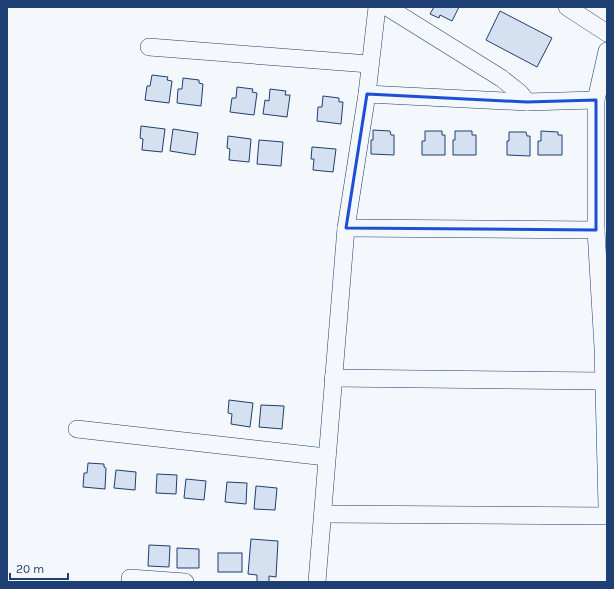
<svg xmlns="http://www.w3.org/2000/svg" width="614" height="589" font-family="Karla,sans-serif">
  <rect width="100%" height="100%" fill="#f4f7fb"/>
  <g fill="#d5e0f0" stroke="#1d3f73">
    <polygon points="434,7 459,7 452,21 440,15 439,18 430,14"/>
    <polygon points="500,11 552,38 537,67 486,40"/>
    <polygon points="152,75 168,77 167,80 172,81 169,103 145,100 147,86 150,86"/>
    <polygon points="183,78 199,80 199,83 203,84 201,106 177,103 178,89 182,89"/>
    <polygon points="237,87 253,89 252,92 257,93 254,115 230,112 232,98 236,98"/>
    <polygon points="270,89 286,91 285,95 290,95 287,117 263,114 265,100 269,101"/>
    <polygon points="323,96 339,98 339,102 343,102 341,124 317,121 318,107 322,107"/>
    <polygon points="141,126 165,129 162,152 142,150 143,139 140,138"/>
    <polygon points="173,129 198,133 195,155 170,151"/>
    <polygon points="373,130 390,131 391,135 394,135 394,155 371,154 371,140 373,140"/>
    <polygon points="425,131 442,131 442,135 445,135 445,155 422,155 422,141 425,141"/>
    <polygon points="455,131 472,131 472,135 476,135 476,155 453,155 453,140 455,140"/>
    <polygon points="541,131 558,132 558,135 562,135 562,155 538,155 538,141 541,141"/>
    <polygon points="509,132 526,132 527,136 530,136 530,156 507,155 507,141 509,141"/>
    <polygon points="228,136 251,139 249,162 229,160 230,149 227,148"/>
    <polygon points="259,140 283,142 281,166 257,164"/>
    <polygon points="312,147 336,149 333,172 313,170 314,159 311,159"/>
    <polygon points="229,400 253,403 250,427 231,424 232,414 228,413"/>
    <polygon points="261,405 284,406 282,429 259,427"/>
    <polygon points="88,463 104,464 104,467 106,468 105,489 83,487 84,473 87,473"/>
    <polygon points="116,470 136,472 135,490 114,488"/>
    <polygon points="157,474 177,475 176,494 156,493"/>
    <polygon points="186,479 206,481 204,500 184,498"/>
    <polygon points="227,482 247,483 246,504 225,502"/>
    <polygon points="256,486 277,488 275,510 254,509"/>
    <polygon points="251,539 278,541 276,577 269,576 269,582 257,582 257,575 248,574"/>
    <polygon points="149,545 170,546 169,567 148,566"/>
    <polygon points="177,548 199,549 199,568 177,568"/>
    <rect x="218" y="553" width="24" height="19"/>
  </g>
  <g fill="none" stroke-linecap="round" stroke-linejoin="round">
    <g stroke="#1d3f73" stroke-width="18">
      <g id="minor">
        <polyline points="387,7 501,78 520,93 527,102"/>
        <polyline points="567,7 607,33"/>
        <polyline points="149,47 369,64"/>
        <polyline points="607,51 596,100 596,230 603,348 607,507"/>
        <polyline points="367,94 527,102 596,100"/>
        <polyline points="346,228 596,230"/>
        <polyline points="333,378 604,381"/>
        <polyline points="77,429 326,457"/>
        <polyline points="323,514 607,516"/>
        <polyline points="130,578 185,582"/>
        <polyline points="317,582 346,228 367,94 377,7"/>
      </g>
    </g>
    <use href="#minor" stroke="#f4f7fb" stroke-width="17"/>
  </g>
  <path fill="none" stroke="#1d4ed8" stroke-width="3" stroke-linejoin="round" d="M367,94l160,8 69,-2v130l-250,-2z"/>
  <rect width="614" height="589" fill="none" stroke="#1d3f73" stroke-width="16"/>
  <path d="M10 573v6h58v-6" fill="none" stroke="#1d3f73" stroke-width="2"/>
  <text x="16" y="573" font-size="12" fill="#1d3f73" stroke="#f4f7fb" stroke-width="3" paint-order="stroke">20 m</text>
</svg>
